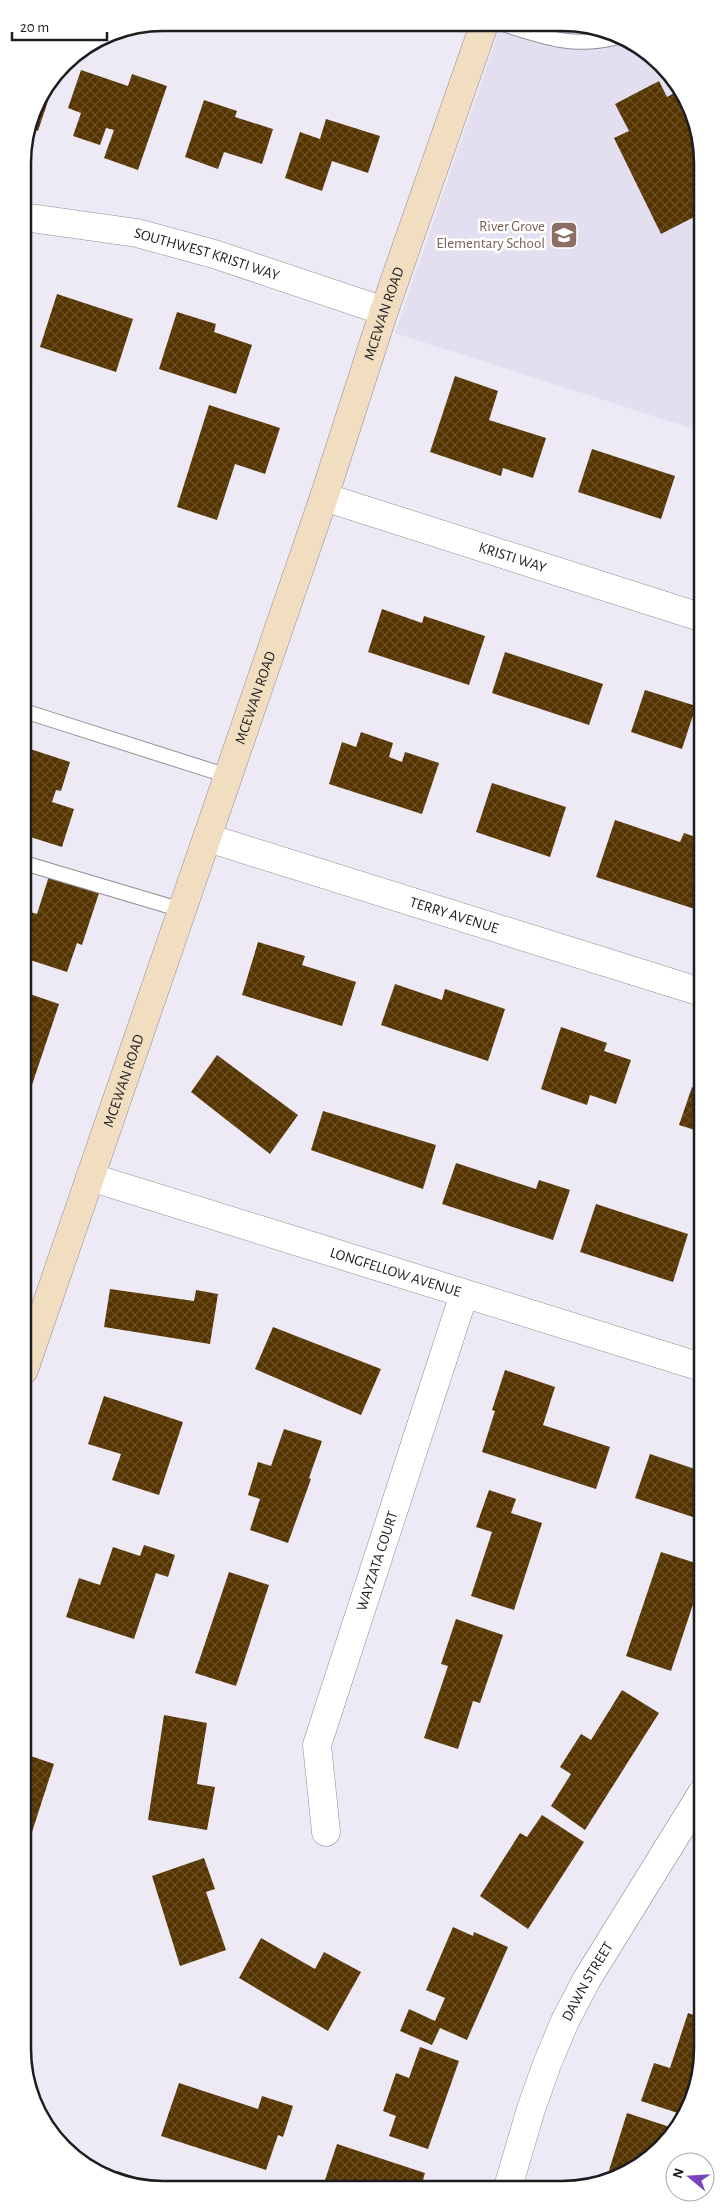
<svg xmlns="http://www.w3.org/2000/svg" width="725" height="2212" font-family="'Alegreya Sans',sans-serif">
  <defs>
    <pattern id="building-cross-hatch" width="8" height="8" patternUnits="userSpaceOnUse" patternTransform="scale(1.25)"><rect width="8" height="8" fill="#563400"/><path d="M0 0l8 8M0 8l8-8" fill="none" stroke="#6a4f26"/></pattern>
  </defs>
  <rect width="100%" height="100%" fill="#ede9f5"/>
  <polygon fill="#e4def1" points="501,25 589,25 661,64 700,136 700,431 395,333"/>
  <g fill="url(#building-cross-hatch)">
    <polygon points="81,70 128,86 132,74 167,86 138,170 104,158 114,130 106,128 100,145 73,136 81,113 68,108"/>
    <polygon points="659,81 667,97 676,92 700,136 700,214 661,234 614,138 629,131 615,104"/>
    <polygon points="48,87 52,89 38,131 30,128 37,102"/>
    <polygon points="204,100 237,111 235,117 273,129 262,164 224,152 218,169 185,157"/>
    <polygon points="326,119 380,136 368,173 332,161 322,191 285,178 300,132 320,139"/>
    <polygon points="57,294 133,319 116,372 40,347"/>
    <polygon points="177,312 216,324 214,332 252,345 236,394 159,369"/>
    <polygon points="455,376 498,391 489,420 546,438 533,478 503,468 501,476 430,452"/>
    <polygon points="209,405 280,428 265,474 235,464 217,520 177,507"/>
    <polygon points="592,449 675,476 661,519 578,492"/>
    <polygon points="23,485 32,488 24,515 23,515"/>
    <polygon points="382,609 422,623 424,616 485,636 469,685 368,652"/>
    <polygon points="505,652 603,684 589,725 492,693"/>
    <polygon points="645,690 696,706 682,749 631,732"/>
    <polygon points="361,732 393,743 389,757 402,762 405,752 439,763 422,814 329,784 342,742 356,747"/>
    <polygon points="24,747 70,762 61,791 56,790 52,802 74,809 62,847 24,835"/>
    <polygon points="492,783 566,807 550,857 476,832"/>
    <polygon points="615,820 680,842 684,833 701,839 701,911 596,877"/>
    <polygon points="49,876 99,893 82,945 77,943 67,972 24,958 24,910 37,914"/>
    <polygon points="258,942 305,956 302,965 356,982 342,1026 242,995"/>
    <polygon points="395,984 442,1000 445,989 505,1009 488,1061 381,1025"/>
    <polygon points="24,992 59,1004 32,1085 24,1082"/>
    <polygon points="561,1027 607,1043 604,1051 631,1060 616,1104 590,1095 587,1105 541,1089"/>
    <polygon points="217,1055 298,1115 270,1154 191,1092"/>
    <polygon points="692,1087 701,1090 701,1132 679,1125"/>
    <polygon points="323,1111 436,1145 423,1189 311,1150"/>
    <polygon points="456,1163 536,1189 539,1180 570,1190 553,1240 442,1204"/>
    <polygon points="596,1204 688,1234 673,1282 580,1252"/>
    <polygon points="110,1289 194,1301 196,1290 218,1294 210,1344 104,1327"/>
    <polygon points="273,1327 381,1369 361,1415 255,1369"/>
    <polygon points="505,1370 555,1387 543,1425 610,1447 596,1489 482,1452 495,1411 492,1410"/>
    <polygon points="104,1396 183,1422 159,1495 112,1480 121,1454 88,1444"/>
    <polygon points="284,1429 322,1441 309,1478 311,1479 288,1543 250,1530 260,1499 248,1495 258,1462 271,1466"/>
    <polygon points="650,1454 701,1471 702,1520 635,1498"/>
    <polygon points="489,1490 516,1499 511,1513 542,1523 514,1610 471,1596 492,1532 476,1527"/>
    <polygon points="144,1545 175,1555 168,1577 156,1573 134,1639 66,1617 79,1578 100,1585 113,1547 140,1556"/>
    <polygon points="661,1552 702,1565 702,1577 671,1671 626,1656"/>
    <polygon points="229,1572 269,1585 236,1686 195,1673"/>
    <polygon points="456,1619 503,1635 480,1703 473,1701 458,1749 424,1738 448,1666 441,1664"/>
    <polygon points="622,1690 659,1713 585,1830 551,1806 571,1774 560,1767 581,1734 591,1740"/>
    <polygon points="164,1715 207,1723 197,1784 215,1787 207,1830 148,1820"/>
    <polygon points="25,1754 54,1764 32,1832 25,1829"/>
    <polygon points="542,1815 584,1842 528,1929 480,1896 520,1833 527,1837"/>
    <polygon points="204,1858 215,1889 206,1892 226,1950 180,1966 152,1876"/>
    <polygon points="453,1927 473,1936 474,1932 508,1947 467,2040 440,2028 432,2045 400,2031 409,2009 435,2021 445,1998 426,1990"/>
    <polygon points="261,1938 315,1969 324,1952 361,1972 328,2031 239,1978"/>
    <polygon points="688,2013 702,2018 702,2057 692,2102 684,2115 641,2101 654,2063 670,2068"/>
    <polygon points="420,2047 459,2061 428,2149 389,2136 396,2116 383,2111 396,2073 409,2078"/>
    <polygon points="179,2083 258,2109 262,2096 293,2106 283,2137 278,2135 266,2170 161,2136"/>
    <polygon points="627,2113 670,2127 664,2144 632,2171 606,2180"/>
    <polygon points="337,2144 425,2173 421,2187 346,2187 325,2180"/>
    <polygon points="117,2171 164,2186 163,2187 136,2187 116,2176"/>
  </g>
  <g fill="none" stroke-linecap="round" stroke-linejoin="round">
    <g stroke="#918e98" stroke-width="16">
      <g id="lane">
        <path d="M506,25c37,12 68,23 108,13"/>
        <polyline points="24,711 228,776"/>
        <polyline points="24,863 182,910"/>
      </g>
    </g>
    <g stroke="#918e98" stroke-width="29">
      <g id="street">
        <path id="s1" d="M23,217l114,16 77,21 170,57"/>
        <path id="s2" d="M324,497l376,120"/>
        <path id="s3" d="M208,838l493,154"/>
        <path id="s4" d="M90,1177l611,190"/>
        <path id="s5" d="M326,1832l-9,-87 147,-451"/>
        <path id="s6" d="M508,2187l23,-78 16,-45 18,-43 22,-42 115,-186"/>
      </g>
    </g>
    <g stroke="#918e98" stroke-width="29">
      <g id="secondary">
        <path id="s7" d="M24,1370l300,-873 60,-186 100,-286"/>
      </g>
    </g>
    <use href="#lane" stroke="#fff" stroke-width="14"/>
    <use href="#street" stroke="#fff" stroke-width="28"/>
    <use href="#secondary" stroke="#f1ddbf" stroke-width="28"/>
  </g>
  <defs>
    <g id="school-square" transform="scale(1.4375)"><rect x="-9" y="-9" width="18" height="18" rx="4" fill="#8d6e63" stroke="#fff"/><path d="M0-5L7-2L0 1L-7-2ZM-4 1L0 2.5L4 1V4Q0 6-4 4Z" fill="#fff"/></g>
  </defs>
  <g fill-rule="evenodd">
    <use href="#school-square" x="564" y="235"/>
  </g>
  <g text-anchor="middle" stroke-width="5" stroke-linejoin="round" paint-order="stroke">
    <g font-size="15" fill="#785e54" stroke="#fff" text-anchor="end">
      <text x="545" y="231">River Grove<tspan x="545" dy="17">Elementary School</tspan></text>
    </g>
    <g font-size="15" fill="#1d1c20" stroke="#fff">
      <text dy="5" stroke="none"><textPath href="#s1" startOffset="188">SOUTHWEST KRISTI WAY</textPath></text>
      <text dy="5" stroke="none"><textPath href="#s7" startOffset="1116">MCEWAN ROAD</textPath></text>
      <text dy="5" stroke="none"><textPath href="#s2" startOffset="198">KRISTI WAY</textPath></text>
      <text dy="5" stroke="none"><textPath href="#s7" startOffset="711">MCEWAN ROAD</textPath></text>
      <text dy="5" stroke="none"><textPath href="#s3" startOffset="258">TERRY AVENUE</textPath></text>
      <text dy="5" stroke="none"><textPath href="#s7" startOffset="306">MCEWAN ROAD</textPath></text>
      <text dy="5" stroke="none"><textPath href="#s4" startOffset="320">LONGFELLOW AVENUE</textPath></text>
      <text dy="5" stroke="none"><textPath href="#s5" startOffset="281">WAYZATA COURT</textPath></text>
      <text dy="5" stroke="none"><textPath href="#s6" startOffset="221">DAWN STREET</textPath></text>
    </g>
  </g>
  <path d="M0 0H725V2212H0ZM163 31H562A132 132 0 0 1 694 163V2049A132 132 0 0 1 562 2181H163A132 132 0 0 1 31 2049V163A132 132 0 0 1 163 31Z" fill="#fff" fill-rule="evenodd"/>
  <path fill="none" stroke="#1d1c20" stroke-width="2.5" d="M163 31H562A132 132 0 0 1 694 163V2049A132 132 0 0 1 562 2181H163A132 132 0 0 1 31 2049V163A132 132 0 0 1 163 31Z"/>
  <g transform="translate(690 2177) rotate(288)"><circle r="24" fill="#ffffff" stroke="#a5a4a6"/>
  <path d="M0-4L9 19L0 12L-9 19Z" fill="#7944bb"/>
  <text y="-8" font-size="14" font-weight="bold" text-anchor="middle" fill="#1d1c20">N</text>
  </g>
  <path d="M12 32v8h95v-8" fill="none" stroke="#1d1c20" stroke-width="2.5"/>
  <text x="20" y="32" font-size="15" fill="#1d1c20" stroke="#ffffff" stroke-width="4" paint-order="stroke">20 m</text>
</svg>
